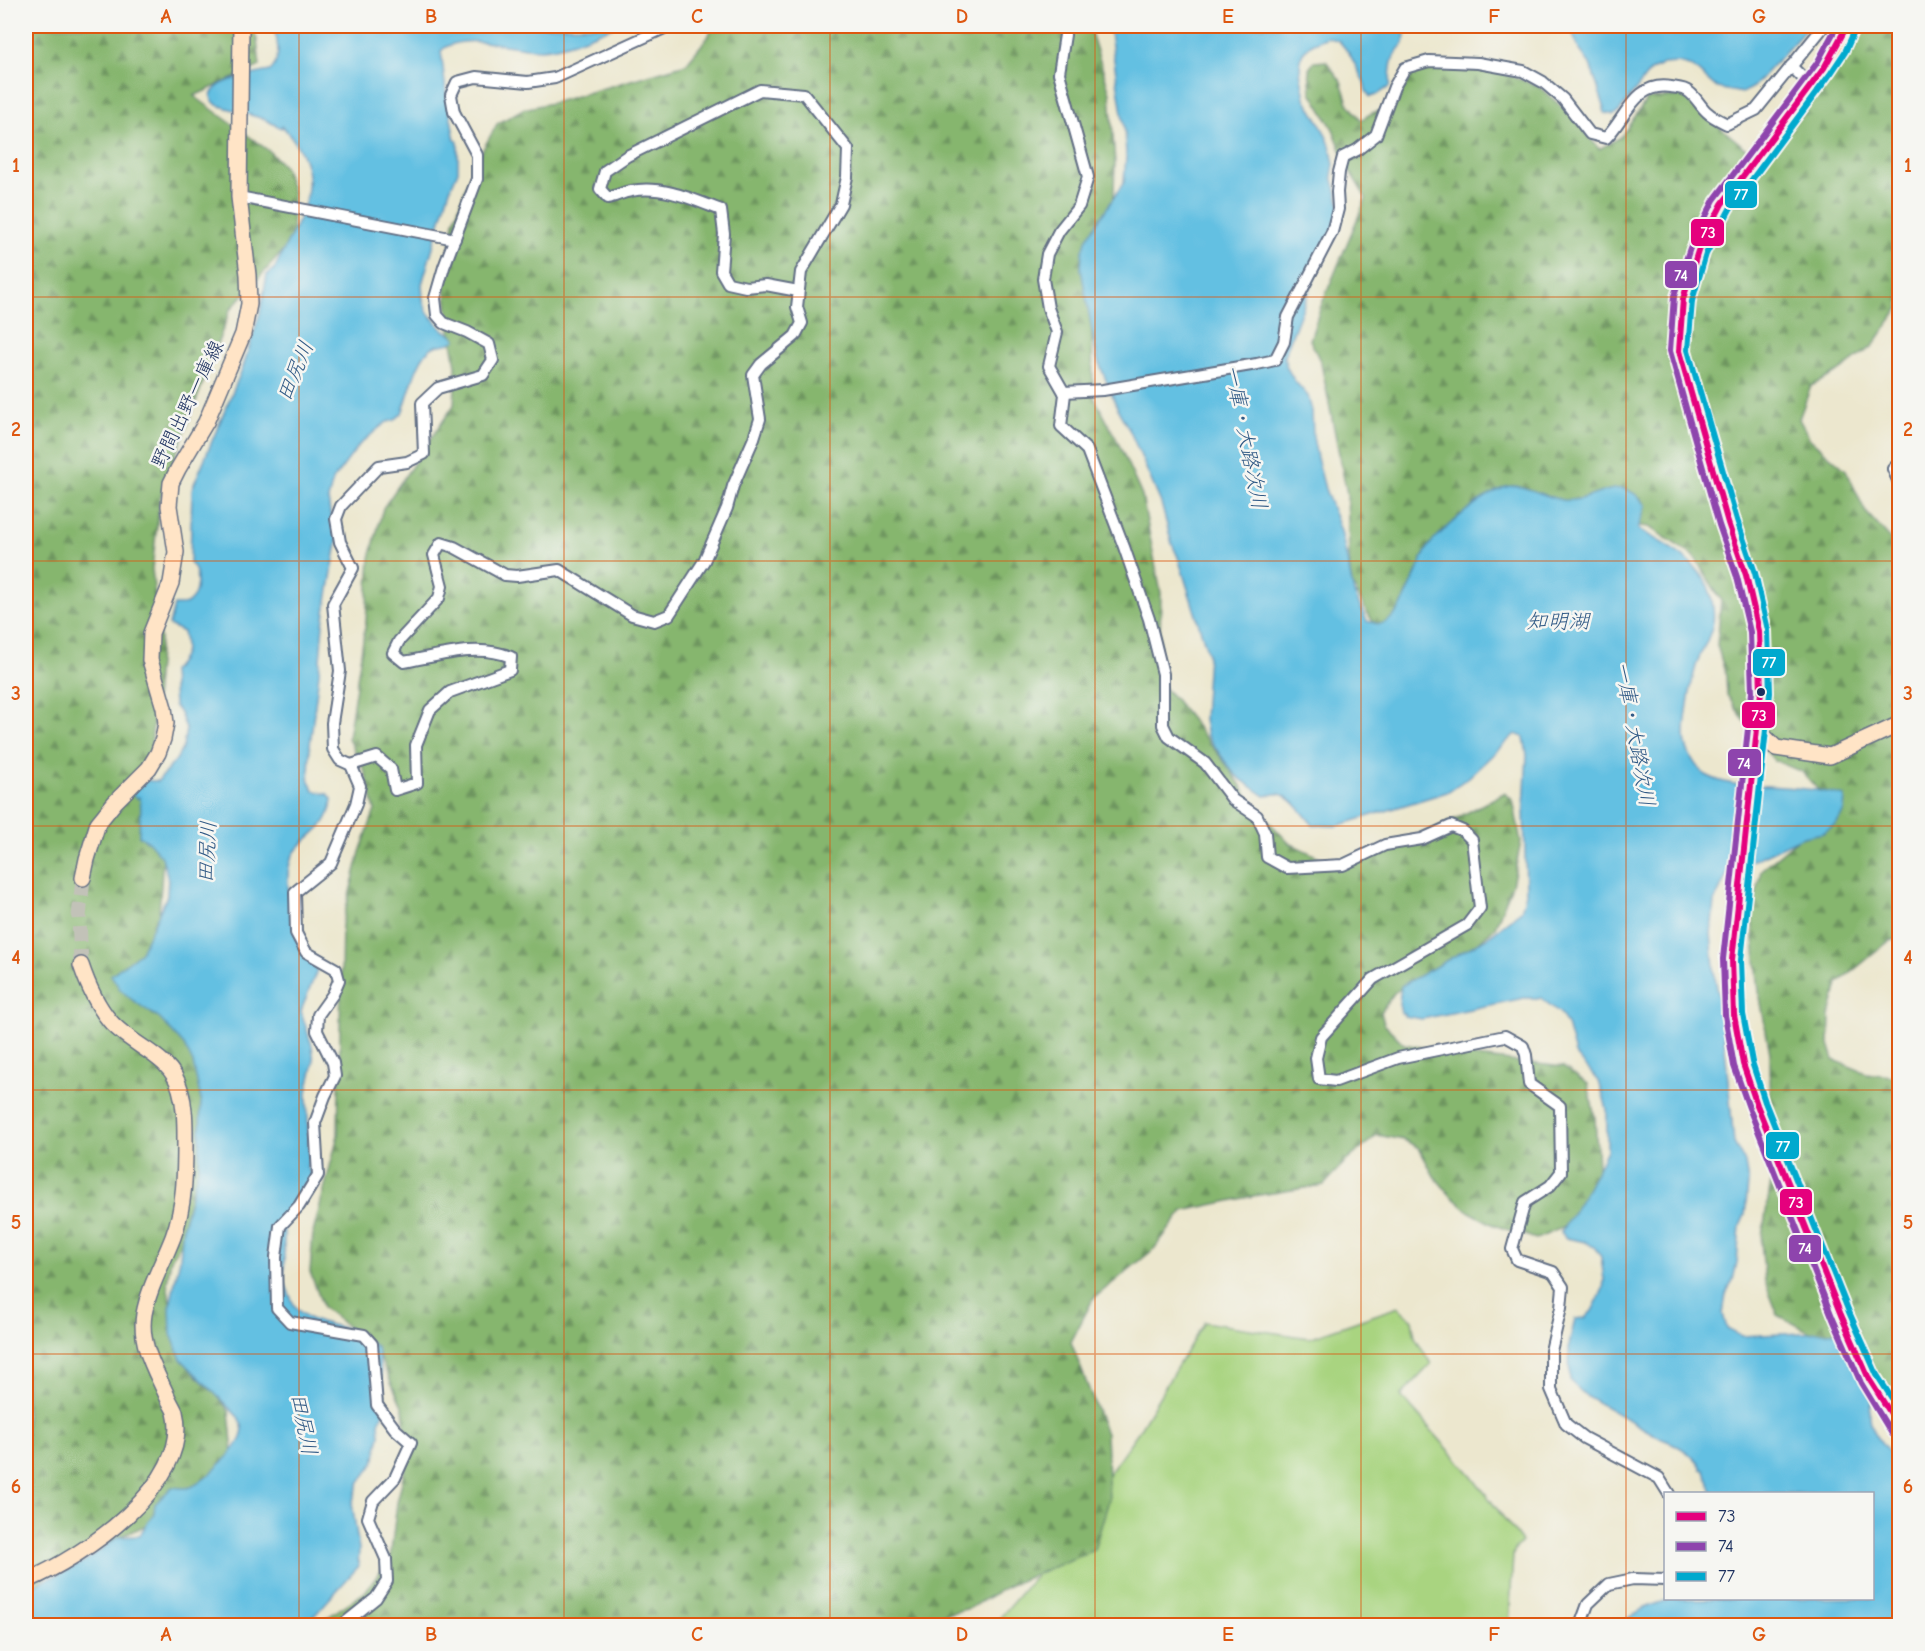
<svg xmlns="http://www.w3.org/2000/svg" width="1925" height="1651" font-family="'Comic Neue','Klee One',sans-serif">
  <defs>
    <pattern id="forest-firs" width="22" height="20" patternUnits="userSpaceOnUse" patternTransform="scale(1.5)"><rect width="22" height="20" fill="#86b66e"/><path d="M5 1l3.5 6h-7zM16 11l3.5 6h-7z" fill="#6d945e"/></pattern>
  </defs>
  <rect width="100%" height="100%" fill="#f6f6f2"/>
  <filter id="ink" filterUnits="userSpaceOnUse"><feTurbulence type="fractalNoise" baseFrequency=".0167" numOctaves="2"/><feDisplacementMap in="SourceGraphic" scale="12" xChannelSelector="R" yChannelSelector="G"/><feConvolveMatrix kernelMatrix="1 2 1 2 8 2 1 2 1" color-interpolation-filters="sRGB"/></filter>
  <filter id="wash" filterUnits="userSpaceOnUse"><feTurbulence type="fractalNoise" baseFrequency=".008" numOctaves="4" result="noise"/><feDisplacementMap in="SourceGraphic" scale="24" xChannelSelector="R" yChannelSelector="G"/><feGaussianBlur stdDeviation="1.35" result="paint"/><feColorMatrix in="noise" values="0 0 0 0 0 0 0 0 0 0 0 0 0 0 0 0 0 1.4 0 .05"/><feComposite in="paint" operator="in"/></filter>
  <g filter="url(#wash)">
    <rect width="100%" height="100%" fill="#ece7ce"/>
    <polygon fill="#a9d480" stroke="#62826f" stroke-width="1.5" points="1398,1307 1412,1320 1415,1337 1431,1364 1401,1396 1472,1476 1522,1542 1515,1549 1513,1555 1509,1625 993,1626 1041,1569 1138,1432 1204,1322 1309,1338"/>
    <g fill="url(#forest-firs)" stroke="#507266" stroke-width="1.5">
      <polygon points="26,26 251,26 257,39 260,66 194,96 269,151 285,168 293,194 292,241 230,310 160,498 152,569 160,640 151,748 139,779 163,857 154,981 200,1073 208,1152 186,1234 171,1259 167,1282 177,1345 197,1377 215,1392 229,1411 234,1465 185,1508 67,1560 26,1592"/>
      <polygon points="713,26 1089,26 1110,93 1115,163 1113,215 1094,278 1092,336 1093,395 1117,440 1142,496 1161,593 1159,683 1174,698 1227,765 1255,807 1289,843 1325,860 1347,862 1383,854 1431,832 1504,793 1513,800 1521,842 1512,885 1495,927 1462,958 1418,977 1394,993 1381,1012 1384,1024 1404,1044 1476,1057 1563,1067 1588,1084 1595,1118 1598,1166 1588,1202 1564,1227 1536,1239 1494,1225 1468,1211 1451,1196 1434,1176 1419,1148 1404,1140 1377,1135 1344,1163 1324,1185 1253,1196 1183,1211 1154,1249 1093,1299 1071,1342 1106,1434 1109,1500 1094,1550 1008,1586 970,1608 930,1618 918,1625 316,1625 365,1592 390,1559 397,1503 408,1456 403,1408 376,1350 323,1307 310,1272 313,1233 338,1135 342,924 360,852 375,810 365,772 348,738 366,621 370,558 383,508 454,405 456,366 449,323 445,284 454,221 473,167 497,124 523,109 556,102 686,64 708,37"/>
      <polygon points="1859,26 1899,26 1899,308 1873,346 1838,372 1811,386 1799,419 1810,439 1846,470 1865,511 1892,541 1899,567 1899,938 1888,942 1838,983 1830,1016 1829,1044 1834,1060 1866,1073 1899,1077 1899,1437 1883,1411 1819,1337 1778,1315 1765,1282 1761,1242 1771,1182 1770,1053 1759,992 1752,917 1761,870 1816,824 1821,793 1802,772 1774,760 1759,743 1727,695 1726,676 1717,645 1721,600 1694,556 1649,527 1596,520 1385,640 1366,611 1350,579 1347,494 1321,363 1310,340 1321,306 1366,198 1348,168 1333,129 1311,92 1309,69 1314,62 1326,61 1341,81 1348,103 1361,120 1372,113 1392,107 1412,75 1447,66 1500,72 1538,86 1571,115 1599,149 1621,137 1647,99 1682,96 1761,161 1803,113 1846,56"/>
    </g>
    <g fill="#64c0e2" stroke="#4078a0" stroke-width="1.5">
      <path d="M262,26h353c-23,9 -50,22 -75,23 -27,0 -79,-18 -99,2l5,41 9,48 3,1v30l-9,21 -27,92 1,17 5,12 14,16 13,8 1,3c-8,6 -15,3 -23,7 -16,8 -24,49 -31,66l-7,7 -8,2 -8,6 -20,17 -26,35 -5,19 2,14 8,24 -15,87 -4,49 -9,72 -1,35 5,11 14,3 4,5c-2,27 -17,31 -33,48 -28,28 4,93 18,123l-16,41 11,35 2,16 -7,30 2,64 -2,12 8,11 -31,47v55l10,24 7,8 11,7 36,9 29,18 9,60 -7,16 1,12 -6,28 -15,20 -7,20 7,46 -1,18 -52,58 -280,1v-37l55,-25 37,-27 21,-1 15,-23 1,-9 17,-17c6,1 14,2 19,0 14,-6 49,-39 51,-53 2,-7 -1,-11 -4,-17l-57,-58 -10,-25 -1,-28 10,-48 3,-32 16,-60 2,-66 -8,-37 -9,-18 -24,-26 -29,-20 -11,-10 -9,-14 30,-23 26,-56 1,-18 -6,-21 -13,-15 -10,-6c-1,-12 5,-26 0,-39l-2,1 -5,-4 6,-14 20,1 18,-21 7,-13 3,-18 -6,-16 -6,-8 -2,-34c14,-14 15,-21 11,-39l-14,-7 5,-20c5,0 10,1 14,-2 11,-8 12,-32 2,-40l2,-74 51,-122 17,-54 7,-38 8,-7c25,-54 57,-89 7,-142l-1,2 -17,-9 -47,-14 -5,-5 -1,-5c7,-16 34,-18 49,-22 3,-1 7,-1 10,-2 6,-5 8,-15 8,-21 -1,-9 -1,-16 -6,-23z"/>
      <path d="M1109,26h304l-8,7 -1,11c-14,10 -14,27 -14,42l-13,9 -7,2 -4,-6 -2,-9 -15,-29 -10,-12 -12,-4 -15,7 -8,7 -4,9v12l5,26 16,27 9,20 4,19 -2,12 9,33 -3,15 -26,60 -28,72 2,10 8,14 14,16 4,15 1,26 4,21 8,31 16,42 13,62 13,28c4,1 9,3 13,3 27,-4 36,-66 53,-83 19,-20 48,-45 73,-54 14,-5 41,11 57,13 37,3 54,-31 83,5l-8,24c24,14 54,28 68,53 5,10 9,29 7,40 -2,14 -10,26 -15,38 -6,16 -16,69 -12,85 3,11 11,24 20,30 20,11 41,10 62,11 26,2 52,3 77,10l-1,14 -7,13 -14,10 -20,4 -75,35 -14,30 -3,32 4,44 6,28 13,137 11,20 3,20 -3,32 -5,11 -3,36 -4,18 -7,14 -3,20 4,15 14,7 105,-5 26,71c-9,24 12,45 27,60l1,159 -2,4h-280c15,-14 34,-20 53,-26l201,-1v-104l-160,-1 -7,-23 -4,-1v-3c-11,-13 -23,-22 -39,-27l-77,-44 -15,-14 -1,-36 6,-26 10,-1 7,-7 11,-22 1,-9 -3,-23 -6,-9 -9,-6 -20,-4 -5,-6 27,-44 19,-38v-41l-8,-28 -24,-27 -8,-29 -6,-11 -20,-16h-17l-102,21 -18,-3 1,-2 -4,-1 -2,-9 2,-18 84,-47 36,-28 5,-18 -2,-86 3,-52 -3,-18 -9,-3 -46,43 -22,15 -110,34 -24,-1c-7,-8 -22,-29 -33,-31 -4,-1 -10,1 -15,2l-26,-18 -7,-7 -25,-35 -3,-16 4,-66 -30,-97 -6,-13 -11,-41 -31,-72 -11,-19 -22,-54 -16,-89 1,-15 5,-16 37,-56 2,-25 -1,-23z"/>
      <polygon points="1567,26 1809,26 1753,87 1742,93 1717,88 1693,67 1678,63 1663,64 1650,71 1619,112 1614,115 1604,113 1604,106 1590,64 1579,49 1572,32"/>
    </g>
  </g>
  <g filter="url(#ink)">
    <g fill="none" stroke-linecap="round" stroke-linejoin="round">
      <polyline stroke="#c2c2b8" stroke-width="15" stroke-dasharray="15 8" stroke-linecap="butt" points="81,965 79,917 83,878"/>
      <g stroke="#c2c2b8" stroke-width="20" stroke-dasharray="20 10" stroke-linecap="butt">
        <polyline points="1728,523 1679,351 1683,299 1698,251 1722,204 1749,169"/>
        <polyline points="1782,1169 1841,1315"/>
      </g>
      <g stroke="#646f85" stroke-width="14">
        <g id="street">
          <polyline points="1064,26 1065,35 1059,73 1088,177 1079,206 1059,231 1047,254 1043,279 1048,308 1057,332 1049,366 1065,394 1061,426 1087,450 1124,547 1149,619 1163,674 1163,725 1169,737 1205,763 1233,800 1257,816 1265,833 1267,857 1287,868 1343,865 1385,845 1422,839 1451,826 1463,831 1472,840 1480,908 1467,925 1373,979 1321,1037 1316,1058 1319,1079 1336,1081 1398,1058 1505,1036 1523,1046 1526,1055 1529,1084 1560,1106 1561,1172 1550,1186 1525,1202 1512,1249 1517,1260 1553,1272 1563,1287 1561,1308 1551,1351 1551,1389 1566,1424 1584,1438 1659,1478 1669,1494"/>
          <polyline points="1791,66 1811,86"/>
          <polyline points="239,197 455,239"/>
          <path d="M1064,392l39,-2 154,-26 18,-4 9,-18 4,-25 44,-85 6,-23 -1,-17 2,-20 4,-15 14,-7 19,-15 18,-48 11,-19 24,-7 49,2 45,8 20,11 20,17 27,35 16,4c20,-20 29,-57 65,-51 6,1 13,1 18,5 8,6 11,14 18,20 5,5 14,9 20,12l29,-14 68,-84"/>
          <polyline points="1900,462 1893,469 1900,485"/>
          <path d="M351,765l26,-8 14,12 4,21 22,-7 -1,-38 14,-35 20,-18 60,-22 1,-13c-34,-14 -72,-1 -107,5l-11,-9 6,-12 40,-43 3,-12 -8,-31 7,-12 13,4 51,28 12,1 42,-6 73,45 22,6 15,-6 35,-54 23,-53 6,-22 21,-48 6,-19 -7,-44 8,-11 34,-28 7,-13 -5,-16 4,-35 40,-68 6,-27 1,-28 -44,-55 -44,-4 -133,66 -22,15 -5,18 8,9c8,-2 16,-6 23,-7 31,-6 61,8 90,19l3,24 -3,37 7,12 18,4 20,-2 32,6"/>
          <polyline points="341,1626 376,1598 387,1581 386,1559 368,1518 373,1501 395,1478 411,1443 395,1429 377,1405 372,1344 364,1335 290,1322 277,1308 276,1257 280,1226 299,1206 318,1175 315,1123 325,1096 335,1076 333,1063 317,1031 318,1015 333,994 339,980 336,969 306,952 296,933 295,892 331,863 356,804 360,786 351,765 340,760 333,749 332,723 340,671 333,604 353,568 340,542 336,519 341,506 379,466 407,462 424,454 422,403 438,388 483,375 493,360 489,344 467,332 444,323 437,315 435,298 444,267 477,179 477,155 454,112 451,95 457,82 476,77 528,82 555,78 669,26"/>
          <polyline points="1580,1626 1588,1604 1609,1584 1633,1579 1666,1580"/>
        </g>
      </g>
      <g stroke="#646f85" stroke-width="18">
        <g id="secondary">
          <polyline points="1758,730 1776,748 1830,756 1900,724"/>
          <polyline points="83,878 87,859 98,823 115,802 149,768 158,753 163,739 166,723 164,708 150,660 151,633 171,583 176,552 169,506 171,483 178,469 206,422 243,334 249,304 248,275 239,197 241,26"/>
          <path d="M26,1581c55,-23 167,-97 149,-169 -2,-5 -6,-11 -8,-16 -12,-27 -28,-52 -23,-82 5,-27 19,-51 29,-77 12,-32 12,-64 12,-98 0,-17 0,-33 -5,-50 -9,-34 -49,-43 -70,-68 -14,-17 -22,-35 -29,-56"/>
        </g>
      </g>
      <g stroke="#646f85" stroke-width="22">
        <g id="highway">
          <path d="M1749,169c34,-46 74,-91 98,-143"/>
          <polyline points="1728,523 1746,575 1759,631 1761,692 1732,960 1734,1015 1743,1064 1757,1105 1782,1169"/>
          <polyline points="1841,1315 1869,1379 1900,1429"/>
        </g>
      </g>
      <use href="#street" stroke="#fff" stroke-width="10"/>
      <use href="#secondary" stroke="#ffe4c6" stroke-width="15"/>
      <use href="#highway" stroke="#febc70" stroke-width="20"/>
      <g stroke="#f6f6f2" stroke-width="10">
        <polyline id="bus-1" points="1847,26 1824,68 1722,204 1698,251 1683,299 1679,351 1728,523 1746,575 1759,631 1761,692 1732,960 1734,1015 1743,1064 1757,1105 1841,1315 1869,1379 1900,1428"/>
      </g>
      <g stroke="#f6f6f2" stroke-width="10">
        <polyline id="bus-2" points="1837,26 1817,63 1714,200 1690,248 1674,296 1670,351 1719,525 1737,577 1750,632 1752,692 1723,959 1725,1015 1734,1066 1749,1108 1833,1319 1861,1383 1892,1434"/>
      </g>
      <g stroke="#f6f6f2" stroke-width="10">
        <polyline id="bus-3" points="1855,30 1845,52 1831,73 1730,209 1706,254 1692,301 1688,350 1737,520 1755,573 1768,630 1770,693 1741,960 1743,1014 1752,1062 1765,1102 1849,1312 1877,1375 1900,1411"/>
      </g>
      <use href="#bus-1" stroke="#e5007d" stroke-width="6"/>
      <use href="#bus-2" stroke="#8e44ad" stroke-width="6"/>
      <use href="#bus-3" stroke="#00a9ce" stroke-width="6"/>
    </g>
  </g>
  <path fill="none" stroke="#de5710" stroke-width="1.5" stroke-opacity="0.55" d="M299,26v1600M564,26v1600M830,26v1600M1095,26v1600M1361,26v1600M1626,26v1600M26,297h1874M26,561h1874M26,826h1874M26,1090h1874M26,1354h1874"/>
  <circle fill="#1b2f5e" stroke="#f6f6f2" stroke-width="2" cx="1761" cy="692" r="5"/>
  <g text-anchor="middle" stroke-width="5" stroke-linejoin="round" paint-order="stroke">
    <g font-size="20" fill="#1b2f5e" stroke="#f6f6f2">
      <text transform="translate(187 404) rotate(-64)" y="7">野間出野一庫線</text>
    </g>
    <g font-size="21" font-style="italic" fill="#315a86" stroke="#f6f6f2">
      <text transform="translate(295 371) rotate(-67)" y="7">田尻川</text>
      <text transform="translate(1246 437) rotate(79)" y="7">一庫・大路次川</text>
      <text x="1558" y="628">知明湖</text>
      <text transform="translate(1635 734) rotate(80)" y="7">一庫・大路次川</text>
      <text transform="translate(207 852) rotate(-87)" y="7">田尻川</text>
      <text transform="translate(304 1424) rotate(79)" y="7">田尻川</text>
    </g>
  </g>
  <g stroke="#f6f6f2" stroke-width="2">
    <rect x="1724" y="180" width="34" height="29" rx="6" fill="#00a9ce"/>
    <rect x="1690" y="218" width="35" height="29" rx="6" fill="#e5007d"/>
    <rect x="1664" y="260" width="34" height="29" rx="6" fill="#8e44ad"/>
    <rect x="1752" y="648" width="34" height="29" rx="6" fill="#00a9ce"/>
    <rect x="1741" y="701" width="35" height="28" rx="6" fill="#e5007d"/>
    <rect x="1727" y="748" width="35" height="29" rx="6" fill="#8e44ad"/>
    <rect x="1765" y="1131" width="35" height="29" rx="6" fill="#00a9ce"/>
    <rect x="1779" y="1188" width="34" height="28" rx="6" fill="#e5007d"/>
    <rect x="1788" y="1234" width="34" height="29" rx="6" fill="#8e44ad"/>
  </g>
  <g font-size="16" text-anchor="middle" font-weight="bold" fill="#fff">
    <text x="1741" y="200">77</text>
    <text x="1708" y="238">73</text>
    <text x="1681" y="281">74</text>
    <text x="1769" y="668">77</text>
    <text x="1759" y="721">73</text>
    <text x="1744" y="769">74</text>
    <text x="1783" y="1152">77</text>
    <text x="1796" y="1208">73</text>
    <text x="1805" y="1254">74</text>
  </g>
  <rect width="1925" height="1651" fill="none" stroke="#f6f6f2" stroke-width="66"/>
  <rect x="1664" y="1492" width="210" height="108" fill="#f6f6f2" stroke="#9ea6b7" stroke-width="1.5"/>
  <rect x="1676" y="1512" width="30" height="9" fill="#e5007d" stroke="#9ea6b7" stroke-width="1.5"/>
  <text x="1718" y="1522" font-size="18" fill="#1b2f5e">73</text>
  <rect x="1676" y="1542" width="30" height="9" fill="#8e44ad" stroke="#9ea6b7" stroke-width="1.5"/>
  <text x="1718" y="1552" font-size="18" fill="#1b2f5e">74</text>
  <rect x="1676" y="1572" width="30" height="9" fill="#00a9ce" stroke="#9ea6b7" stroke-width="1.5"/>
  <text x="1718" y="1582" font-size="18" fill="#1b2f5e">77</text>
  <rect x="33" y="33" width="1859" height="1585" fill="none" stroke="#de5710" stroke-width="2"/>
  <g font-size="20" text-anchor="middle" font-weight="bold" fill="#de5710">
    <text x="166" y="23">A</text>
    <text x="431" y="23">B</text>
    <text x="697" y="23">C</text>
    <text x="962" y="23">D</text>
    <text x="1228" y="23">E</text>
    <text x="1494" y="23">F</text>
    <text x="1759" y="23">G</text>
    <text x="16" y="172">1</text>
    <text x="1908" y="172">1</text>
    <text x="16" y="436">2</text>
    <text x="1908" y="436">2</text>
    <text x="16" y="700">3</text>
    <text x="1908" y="700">3</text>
    <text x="16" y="964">4</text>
    <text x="1908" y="964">4</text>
    <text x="16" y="1229">5</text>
    <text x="1908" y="1229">5</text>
    <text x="16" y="1493">6</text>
    <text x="1908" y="1493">6</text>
    <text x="166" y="1641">A</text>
    <text x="431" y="1641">B</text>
    <text x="697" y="1641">C</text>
    <text x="962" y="1641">D</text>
    <text x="1228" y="1641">E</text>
    <text x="1494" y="1641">F</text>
    <text x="1759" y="1641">G</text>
  </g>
</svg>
